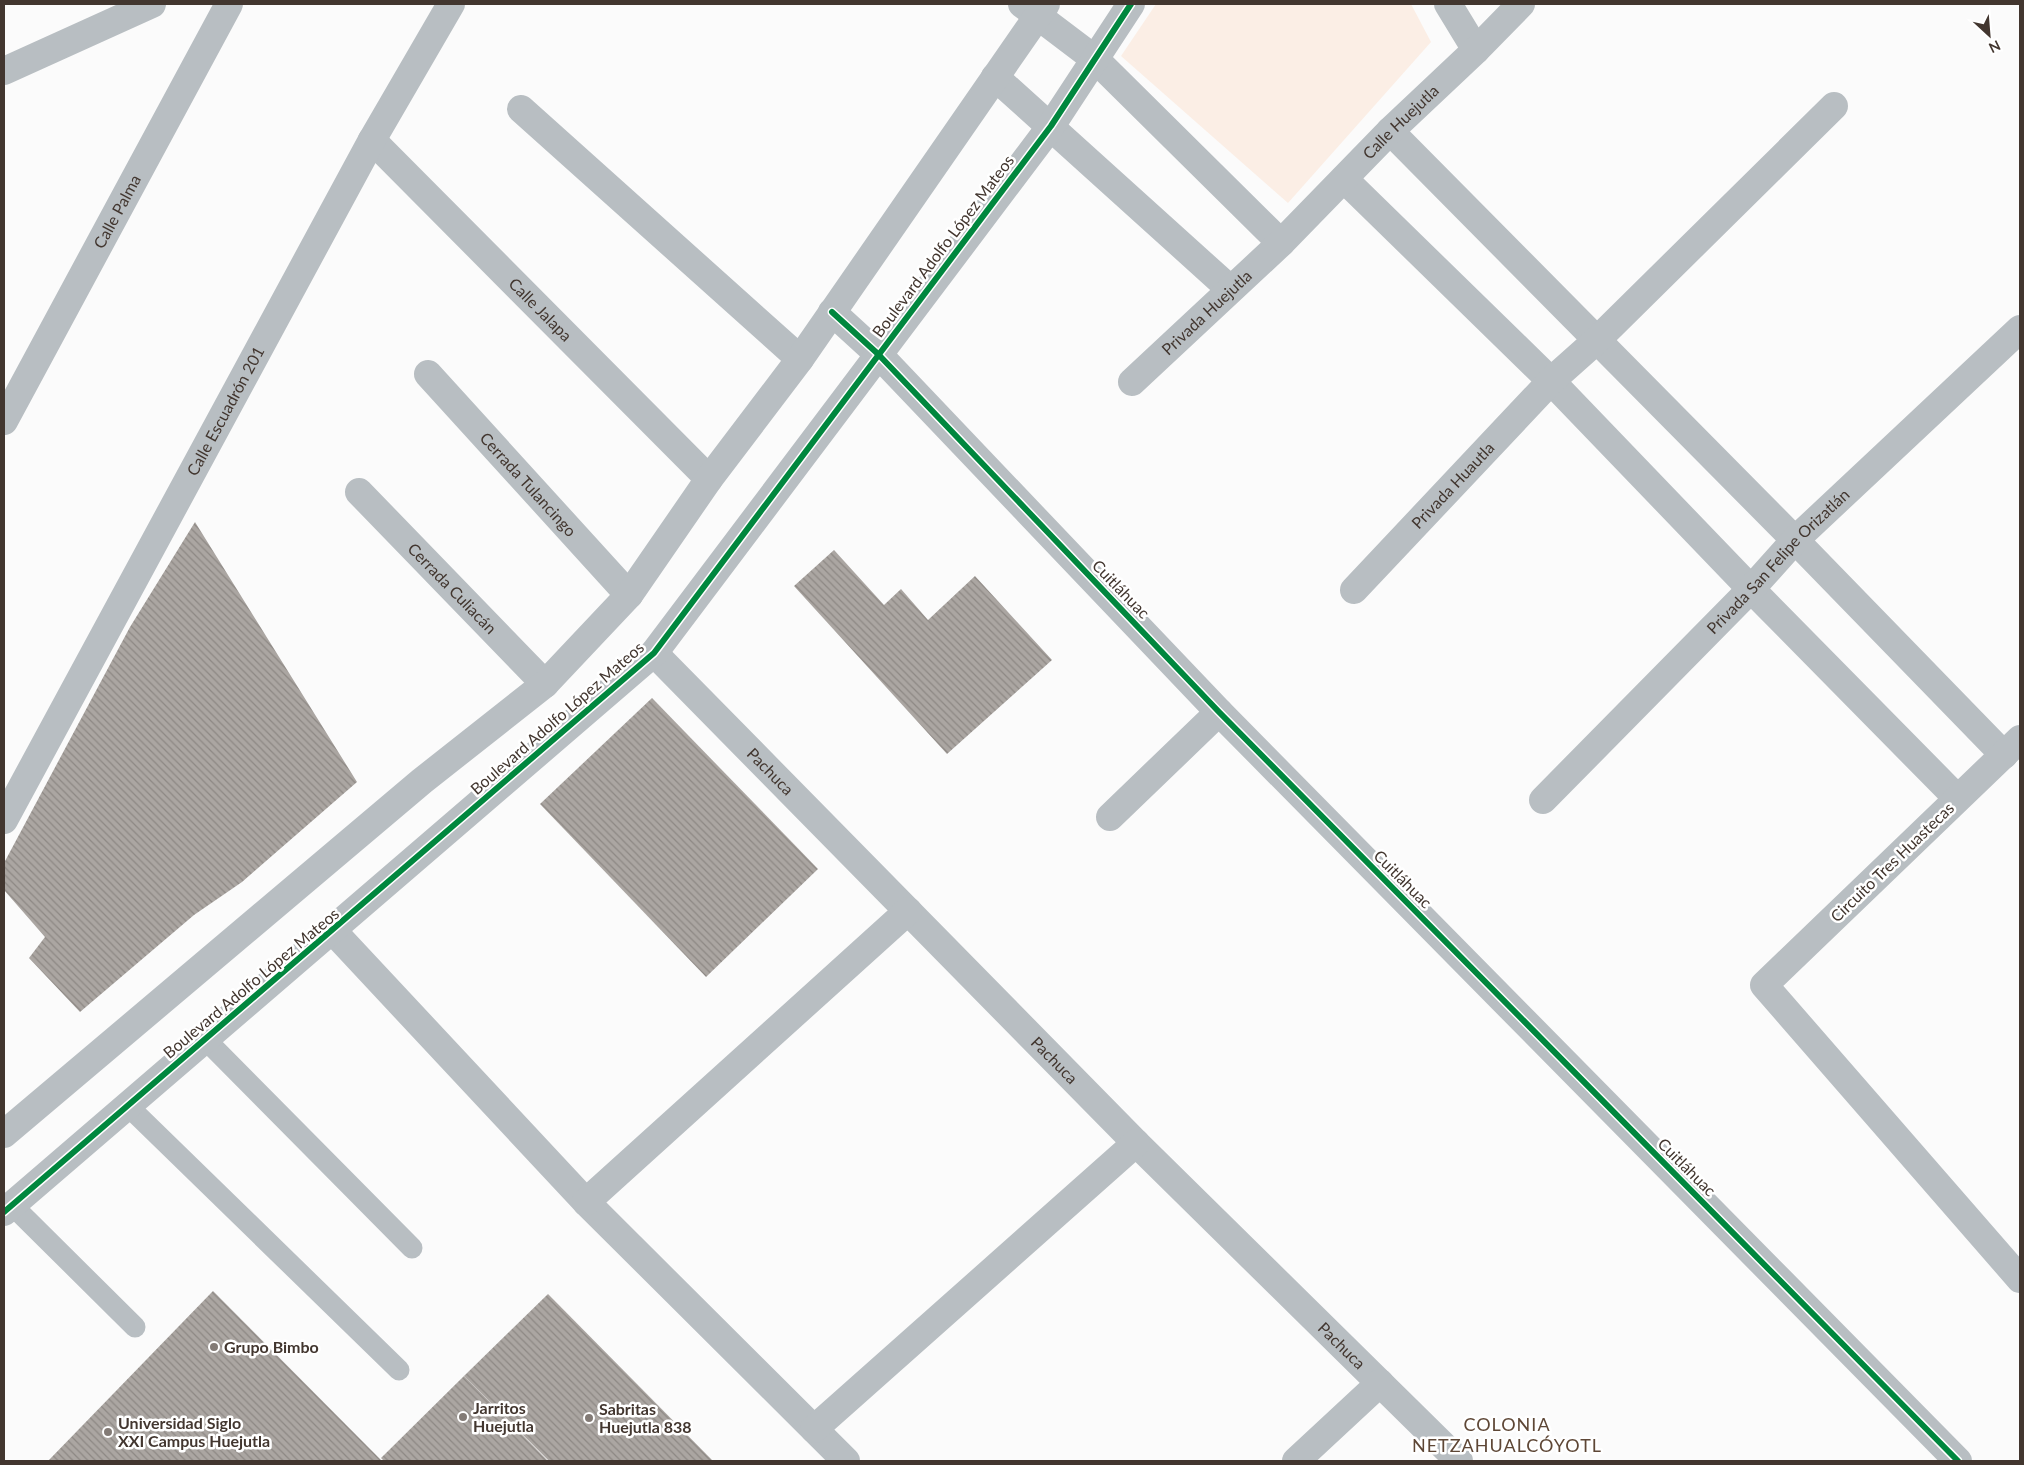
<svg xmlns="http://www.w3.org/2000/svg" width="2024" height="1465" font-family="Lato,sans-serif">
  <defs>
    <pattern id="building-back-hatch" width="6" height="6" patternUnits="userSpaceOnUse" patternTransform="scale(1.25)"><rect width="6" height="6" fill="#aba6a2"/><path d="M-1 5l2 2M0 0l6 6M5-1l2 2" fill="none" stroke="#8d8884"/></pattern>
  </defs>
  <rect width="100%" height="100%" fill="#fbfbfb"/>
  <polygon fill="#fbeee5" points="1156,4 1411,4 1431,42 1288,203 1121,56"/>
  <g fill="url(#building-back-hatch)">
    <polygon points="195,522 357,782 242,882 194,915 80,1012 29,958 45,937 4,890 4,863 130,627"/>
    <polygon points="834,550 884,605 901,589 928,620 975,576 1052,660 947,754 794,586"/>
    <polygon points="652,698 818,869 706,977 540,804"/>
    <polygon points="213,1291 382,1461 48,1461"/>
    <polygon points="548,1294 713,1461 549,1461 464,1376"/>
    <polygon points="464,1376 548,1461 384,1461 381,1458"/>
  </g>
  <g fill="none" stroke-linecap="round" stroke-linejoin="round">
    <g stroke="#b8bec2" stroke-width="21">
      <polyline points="206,1040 412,1248"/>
      <polyline points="128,1106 399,1370"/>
      <polyline points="12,1205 135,1327"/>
    </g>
    <g stroke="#b8bec2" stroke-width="28">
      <polyline points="1022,4 1096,60 1281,243"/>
      <polyline points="1448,4 1476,50"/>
      <polyline points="4,71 152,4"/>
      <polyline points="995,77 1230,289"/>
      <polyline points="521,109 800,359"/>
      <polyline points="1390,131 1795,540 2004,755"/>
      <path id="s1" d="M372,140l337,339"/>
      <polyline points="1344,179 1551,381 1751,589 1957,798"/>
      <polyline points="832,312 878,354 1219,712 1958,1461"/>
      <path id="s2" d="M428,374l201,221"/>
      <path id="s3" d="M1132,382l149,-139 109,-112 86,-81 45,-46"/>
      <path id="s4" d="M4,421l225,-417"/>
      <path id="s5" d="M359,492l186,192"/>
      <path id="s6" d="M1354,590l197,-209 46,-41 237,-234"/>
      <path id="s7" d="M654,653l482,490 323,318"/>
      <polyline points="2020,739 1764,985 2020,1279"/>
      <path id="s8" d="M1543,800l208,-211 44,-49 225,-211"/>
      <polyline points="1110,817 1219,712"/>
      <path id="s9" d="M4,820l368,-680 79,-136"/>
      <polyline points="333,931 586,1202 846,1461"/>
      <polyline points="586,1202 908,911"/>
      <polyline points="814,1429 1136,1143"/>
      <polyline points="1296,1461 1380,1383"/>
    </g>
    <g stroke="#b8bec2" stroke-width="28">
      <polyline points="4,1134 422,781 545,684 629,595 709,479 800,359 1046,4"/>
      <polyline points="4,1212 654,653 1051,126 1131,4"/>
    </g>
    <g stroke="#fff" stroke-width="9">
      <g id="cycleway">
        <polyline points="832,312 878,354 1219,712 1958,1461"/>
        <polyline points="4,1212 654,653 1051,126 1131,4"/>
      </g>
    </g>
    <use href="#cycleway" stroke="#00873e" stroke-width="6"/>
  </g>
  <g fill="#837b76" stroke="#fff" stroke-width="2">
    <circle cx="214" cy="1347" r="5"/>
    <circle cx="463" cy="1417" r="5"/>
    <circle cx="589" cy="1418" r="5"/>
    <circle cx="108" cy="1432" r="5"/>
  </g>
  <g text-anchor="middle" stroke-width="5" stroke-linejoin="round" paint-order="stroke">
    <g font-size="16" fill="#42362f" stroke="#fff">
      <text dy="6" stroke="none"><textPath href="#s3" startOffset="374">Calle Huejutla</textPath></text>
      <text dy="6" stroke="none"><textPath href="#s4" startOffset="238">Calle Palma</textPath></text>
      <text transform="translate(943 246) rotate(-53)" y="6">Boulevard Adolfo López Mateos</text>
      <text dy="6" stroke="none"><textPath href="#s1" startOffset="239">Calle Jalapa</textPath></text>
      <text dy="6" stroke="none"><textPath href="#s3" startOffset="102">Privada Huejutla</textPath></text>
      <text dy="6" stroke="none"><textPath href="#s9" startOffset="465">Calle Escuadrón 201</textPath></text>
      <text dy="6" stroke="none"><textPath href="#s2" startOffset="149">Cerrada Tulancingo</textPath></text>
      <text dy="6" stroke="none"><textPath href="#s6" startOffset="144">Privada Huautla</textPath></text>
      <text dy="6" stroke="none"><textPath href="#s8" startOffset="335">Privada San Felipe Orizatlán</textPath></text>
      <text dy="6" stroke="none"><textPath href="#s5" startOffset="134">Cerrada Culiacán</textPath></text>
      <text transform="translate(1121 589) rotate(46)" y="6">Cuitláhuac</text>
      <text transform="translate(557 718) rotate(-41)" y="6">Boulevard Adolfo López Mateos</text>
      <text dy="6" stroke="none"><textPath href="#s7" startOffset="166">Pachuca</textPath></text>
      <text transform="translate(1892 862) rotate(-44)" y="6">Circuito Tres Huastecas</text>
      <text transform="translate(1403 879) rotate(45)" y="6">Cuitláhuac</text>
      <text transform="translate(251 983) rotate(-40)" y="6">Boulevard Adolfo López Mateos</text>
      <text dy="6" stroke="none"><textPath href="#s7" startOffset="571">Pachuca</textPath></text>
      <text transform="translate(1687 1167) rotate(45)" y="6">Cuitláhuac</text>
      <text dy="6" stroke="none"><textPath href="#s7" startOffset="976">Pachuca</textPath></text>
    </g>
    <g font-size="16" font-weight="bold" fill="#42362f" stroke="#fff" text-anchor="start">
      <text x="224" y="1353">Grupo Bimbo</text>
      <text x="473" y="1414">Jarritos<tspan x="473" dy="18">Huejutla</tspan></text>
      <text x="599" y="1415">Sabritas<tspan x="599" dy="18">Huejutla 838</tspan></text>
      <text x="118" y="1429">Universidad Siglo<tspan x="118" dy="18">XXI Campus Huejutla</tspan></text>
    </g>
    <g font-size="18" letter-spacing="1" fill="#5e4736" stroke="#fff">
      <text x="1507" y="1431">COLONIA<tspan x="1507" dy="21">NETZAHUALCÓYOTL</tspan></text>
    </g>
  </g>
  <rect width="2024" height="1465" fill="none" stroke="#42362f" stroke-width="10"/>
  <g transform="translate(1989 35) rotate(154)" stroke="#ffffff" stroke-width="4" paint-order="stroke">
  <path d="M0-4L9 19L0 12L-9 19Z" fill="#42362f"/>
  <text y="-8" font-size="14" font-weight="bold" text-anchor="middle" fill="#42362f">N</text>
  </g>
</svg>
